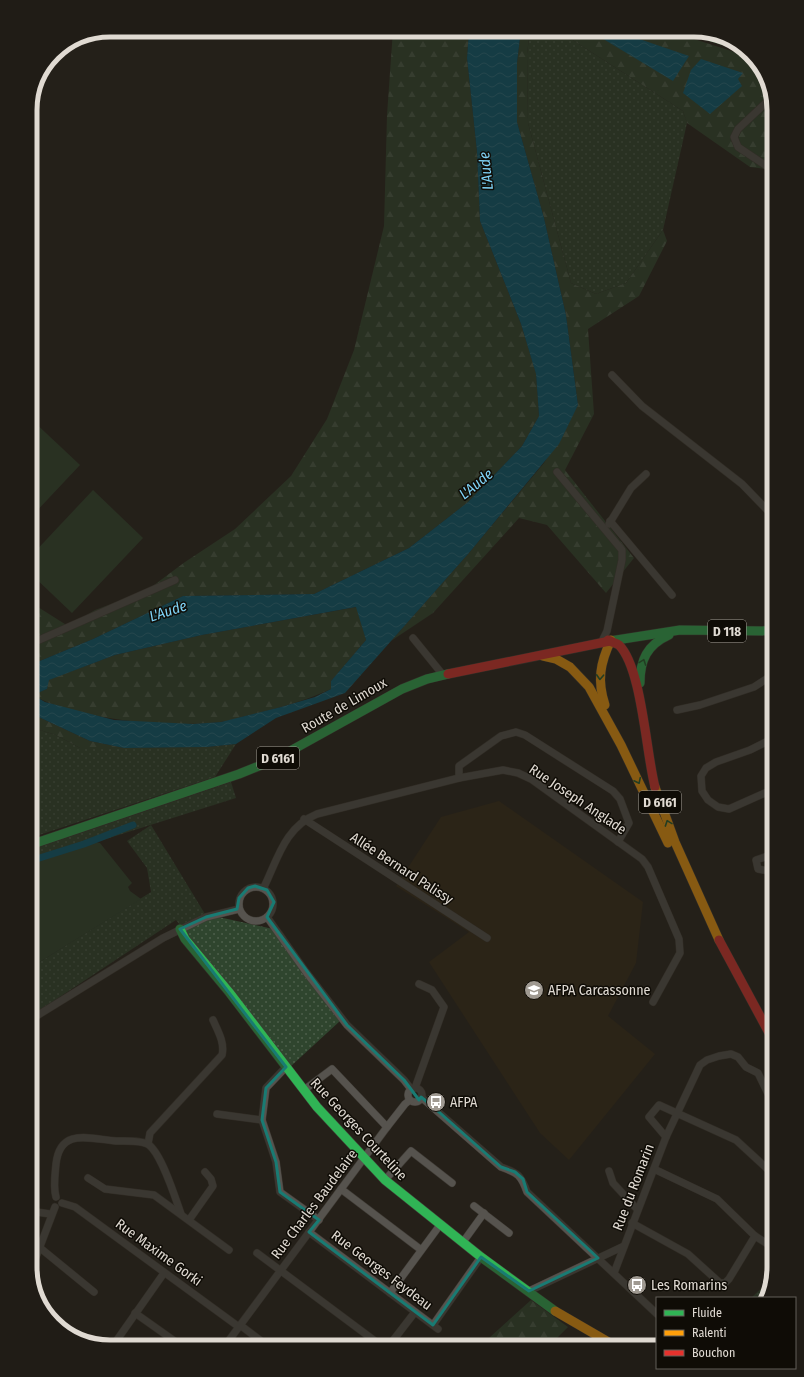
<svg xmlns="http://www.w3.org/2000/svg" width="804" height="1377" font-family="'Fira Sans Condensed',sans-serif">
  <defs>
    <pattern id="grass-dots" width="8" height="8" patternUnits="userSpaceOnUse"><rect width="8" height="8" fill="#2f452e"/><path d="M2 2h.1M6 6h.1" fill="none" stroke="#4d5f4b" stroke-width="1.8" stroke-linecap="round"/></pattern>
    <pattern id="forest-firs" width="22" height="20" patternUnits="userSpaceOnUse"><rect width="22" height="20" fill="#2f452e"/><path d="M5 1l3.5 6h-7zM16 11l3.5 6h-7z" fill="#4d5f4b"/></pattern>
    <pattern id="water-waves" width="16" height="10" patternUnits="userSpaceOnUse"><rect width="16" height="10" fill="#035d78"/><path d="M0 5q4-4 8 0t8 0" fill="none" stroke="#27748a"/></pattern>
  </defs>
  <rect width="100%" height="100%" fill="#252019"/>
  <polygon fill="#332816" points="499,801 643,902 636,963 608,1016 655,1054 569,1160 540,1133 429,962 469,932 396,886 441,817"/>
  <g fill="url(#grass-dots)">
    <polygon points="530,30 557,30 683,111 687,123 663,230 626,283 596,294 571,283 528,123 527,54"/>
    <polygon points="30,727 56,735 80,748 207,747 236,744 215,777 30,838"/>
    <polygon points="231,782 236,798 30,863 30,850"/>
    <polygon points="151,825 205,914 282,931 340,1021 290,1067 176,920 40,1010 30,1015 30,968 151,892 147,868 127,841"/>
    <polygon points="771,1279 765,1298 751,1298"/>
  </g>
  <g fill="url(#forest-firs)">
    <polygon points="393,30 469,30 467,58 477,152 480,221 521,324 536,373 539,416 522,446 468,502 409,548 314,594 183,596 93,639 30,665 30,602 68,626 95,610 146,591 185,562 235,529 291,476 327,419 354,350 384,226 387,115"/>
    <polygon points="521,30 530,30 527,54 528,123 571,283 596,294 626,283 663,230 667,241 639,296 588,329 594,414 565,470 634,558 606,593 547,525 519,518 433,613 391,641 469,553 544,463 578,405 566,315 544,218 517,122 517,63"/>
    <polygon points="557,30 666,30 750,57 766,75 774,110 774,170 750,167 687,123 683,111"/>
    <path d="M357,607l9,33 -35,41v8c-26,12 -53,19 -81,26 -10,2 -20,6 -30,7 -52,6 -142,-2 -188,-27l15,-6 1,-9 67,-25 87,-20z"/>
    <polygon points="30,713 90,741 124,748 80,748 56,735 30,727"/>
    <polygon points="531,1300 568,1327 548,1347 479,1347"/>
  </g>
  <g fill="#2f452e">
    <polygon points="30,418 80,465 32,516 30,515"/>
    <polygon points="93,490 143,538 72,613 30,573 30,557"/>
    <polygon points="95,842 100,843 132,883 128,887 130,891 141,899 30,968 30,863"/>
  </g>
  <g fill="url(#water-waves)" fill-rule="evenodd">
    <path d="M469,30h52l-4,33v59l27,96 22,97 12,90 -19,39 -90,109 -124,140 -69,25 -40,26 -29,3 -83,1 -34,-7 -60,-28v-48l63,-26 90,-43 131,-2 95,-46 59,-46 54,-56 17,-30 -3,-42 -15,-50 -41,-103 -3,-69 -10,-94zM356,607l10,33 -35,41v8l-16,8 -34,10 -60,15 -28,2 -79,-4 -69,-18 -12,-7 14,-6 2,-9 66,-25 87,-20z"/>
    <polygon points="600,30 613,30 689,56 673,81 600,37"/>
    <polygon points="701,59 743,73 738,79 742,86 710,114 683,93 691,70"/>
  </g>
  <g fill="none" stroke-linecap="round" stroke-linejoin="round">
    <polyline stroke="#035d78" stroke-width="7" points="30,861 84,844 133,825"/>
    <g stroke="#403c36" stroke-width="8">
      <g id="street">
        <polyline points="771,98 738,129 734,137 738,147 774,171"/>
        <polyline points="612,375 642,406 742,484 774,517"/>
        <polyline points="557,472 622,550 622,560 607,631 603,639"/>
        <polyline points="610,521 672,595"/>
        <polyline points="609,524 631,488 646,474"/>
        <polyline points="413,638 443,675"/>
        <polyline points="30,644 175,580"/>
        <polyline points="677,710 700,705 754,687 774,674"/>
        <polyline points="459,778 459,766 501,736 516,732 525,735 613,791 620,799 629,823 618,842"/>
        <polyline points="774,789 729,809 718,807 708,800 702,791 701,776 706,768 716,762 750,750 774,738"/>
        <polyline points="304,819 487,938"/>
        <polyline points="774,872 758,869 756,860 774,854"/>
        <circle cx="256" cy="904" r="17"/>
        <path d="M264,887c14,-29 21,-60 53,-73l142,-36 44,-8 15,3 13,6 111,80 6,8 31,72 1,14 -27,49"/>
        <polyline points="267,917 306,972 347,1025 404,1080 411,1089"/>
        <polyline points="30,1020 163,938 206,917 239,909"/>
        <polyline points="286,1067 266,1088 262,1120 276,1162 280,1192 319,1220"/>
        <polyline points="415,1088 444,1007 432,990 419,984"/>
        <circle cx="415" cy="1095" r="7"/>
        <polyline points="304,1090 332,1069 387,1127"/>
        <path d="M421,1097l80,70c17,6 20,8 26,25l130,122"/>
        <polyline points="217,1114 262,1120"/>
        <polyline points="666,1137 649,1117 659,1105 736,1140 774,1175"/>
        <path d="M148,1144l2,-11 72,-78c3,-12 -4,-24 -9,-35"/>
        <polyline points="654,1169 717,1199 755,1236 774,1248"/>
        <polyline points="609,1171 613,1183 637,1209"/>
        <polyline points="88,1178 105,1189 154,1195 229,1250"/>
        <polyline points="385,1180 411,1151 452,1183"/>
        <polyline points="341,1189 420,1249"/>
        <path d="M56,1197c-3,-10 -1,-22 0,-33 4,-37 34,-25 60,-23 9,0 26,-1 33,4 13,10 26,52 32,69"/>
        <polyline points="62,1203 75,1207 239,1327"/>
        <polyline points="474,1206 509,1233"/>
        <polyline points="30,1211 50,1214"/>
        <polyline points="189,1220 213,1186 211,1179 205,1172"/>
        <polyline points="632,1223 688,1254 720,1283 725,1283 729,1279 755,1236"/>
        <polyline points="309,1232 438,1329"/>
        <polyline points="463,1242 484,1213"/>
        <polyline points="39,1247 94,1292"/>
        <polyline points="257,1253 383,1347"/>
        <polyline points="31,1270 55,1207"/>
        <polyline points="614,1273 666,1137 700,1065 707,1060 719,1056 731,1054 738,1057 746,1067 758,1073 773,1104"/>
        <polyline points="529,1291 624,1246"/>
        <polyline points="390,1293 440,1225"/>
        <polyline points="135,1313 183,1347"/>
        <polyline points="240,1325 269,1347"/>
        <polyline points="433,1325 481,1257"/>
        <polyline points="112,1347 164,1273"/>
        <polyline points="224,1347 387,1127 405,1104 410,1100"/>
        <polyline points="388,1347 415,1312"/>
      </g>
    </g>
    <g stroke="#403c36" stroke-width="10">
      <g id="fast">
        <polyline points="689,30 741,46"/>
        <polyline points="610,641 680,630 774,631"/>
        <path d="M640,683c0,-23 7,-38 29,-48"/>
        <polyline points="30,845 239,774 274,760 402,689 427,679 448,674"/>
        <polyline points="180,929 185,939 229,992 317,1107 385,1180 481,1257 555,1311"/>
      </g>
    </g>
    <g stroke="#403c36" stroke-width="10">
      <g id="slow">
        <polyline points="543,656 556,659 570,667 589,687 621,745 668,843"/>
        <path d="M605,705c-8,-24 -5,-42 6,-65"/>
        <polyline points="655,787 675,842 719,940"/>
        <polyline points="555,1311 617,1347"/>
      </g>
    </g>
    <g stroke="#403c36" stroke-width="10">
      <g id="jam">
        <path d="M608,640c3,2 8,3 11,5 23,23 27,108 36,142"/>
        <polyline points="448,674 610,641"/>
        <polyline points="719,940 774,1042"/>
      </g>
    </g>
    <use href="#street" stroke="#56534e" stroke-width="7"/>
    <use href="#fast" stroke="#30b455" stroke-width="9"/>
    <use href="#slow" stroke="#ff9f0a" stroke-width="9"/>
    <use href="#jam" stroke="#e5322d" stroke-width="9"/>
  </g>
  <defs><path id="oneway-chevron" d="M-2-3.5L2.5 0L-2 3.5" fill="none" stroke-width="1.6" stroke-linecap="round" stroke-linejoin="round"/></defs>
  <g stroke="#20602e">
    <use href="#oneway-chevron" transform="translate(643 662) rotate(-70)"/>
    <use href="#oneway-chevron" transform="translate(600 677) rotate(93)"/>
    <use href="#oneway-chevron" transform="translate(638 781) rotate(64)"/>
    <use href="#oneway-chevron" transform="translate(668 823) rotate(-110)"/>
  </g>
  <path d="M0 0H804V1377H0ZM255,886l12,4 7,12 -7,15 80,108 57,55 15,20 2,-3 10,8 70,62 14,5 8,7 4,13 71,66 -69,33 -48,-34 -48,68 -124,-93 10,-12 -39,-28 -4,-30 -14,-42 4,-32 20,-21 -106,-138 26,-12 31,-8 2,-11 9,-10z" fill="#252019" fill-opacity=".55" fill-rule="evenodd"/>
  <path fill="none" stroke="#197b73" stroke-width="3" stroke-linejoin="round" d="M255,886l12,4 7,12 -7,15 80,108 57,55 15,20 2,-3 10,8 70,62 14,5 8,7 4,13 71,66 -69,33 -48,-34 -48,68 -124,-93 10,-12 -39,-28 -4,-30 -14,-42 4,-32 20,-21 -106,-138 26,-12 31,-8 2,-11 9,-10z"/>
  <defs>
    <g id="university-disc" transform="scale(1)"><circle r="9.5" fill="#9f9991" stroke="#0f0c06"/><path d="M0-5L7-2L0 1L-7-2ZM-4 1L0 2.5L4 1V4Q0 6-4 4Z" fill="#fff"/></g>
    <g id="bus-disc" transform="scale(1)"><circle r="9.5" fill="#9f9991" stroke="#0f0c06"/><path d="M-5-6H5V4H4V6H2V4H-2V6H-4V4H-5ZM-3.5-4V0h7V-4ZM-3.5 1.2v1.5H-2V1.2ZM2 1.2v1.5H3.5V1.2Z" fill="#fff"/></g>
  </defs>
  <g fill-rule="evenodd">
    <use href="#university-disc" x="534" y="990"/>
    <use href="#bus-disc" x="436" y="1102"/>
    <use href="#bus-disc" x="637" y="1285"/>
  </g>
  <g text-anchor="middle" stroke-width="3" stroke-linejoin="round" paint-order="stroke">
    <g fill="#0f0c06" stroke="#a19c95" stroke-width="1">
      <rect x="708" y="620" width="38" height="22" rx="3"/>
      <rect x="257" y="747" width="42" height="22" rx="3"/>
      <rect x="639" y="791" width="42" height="22" rx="3"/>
    </g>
    <g font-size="13" font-weight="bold" fill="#e0dad2">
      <text x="727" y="636">D 118</text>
      <text x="278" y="763">D 6161</text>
      <text x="660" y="807">D 6161</text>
    </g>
    <g font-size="14" fill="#e0dad2" stroke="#0f0c06">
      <text transform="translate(344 705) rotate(-30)" y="5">Route de Limoux</text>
      <text transform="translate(578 799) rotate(34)" y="5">Rue Joseph Anglade</text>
      <text transform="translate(402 868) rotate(33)" y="5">Allée Bernard Palissy</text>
      <text transform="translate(359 1129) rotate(47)" y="5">Rue Georges Courteline</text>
      <text transform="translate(633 1187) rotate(-69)" y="5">Rue du Romarin</text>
      <text transform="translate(314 1204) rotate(-53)" y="5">Rue Charles Baudelaire</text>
      <text transform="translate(159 1252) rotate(36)" y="5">Rue Maxime Gorki</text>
      <text transform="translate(382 1270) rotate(37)" y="5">Rue Georges Feydeau</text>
    </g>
    <g font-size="14" fill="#e0dad2" stroke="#0f0c06" text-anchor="start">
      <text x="548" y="995">AFPA Carcassonne</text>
      <text x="450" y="1107">AFPA</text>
      <text x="651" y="1290">Les Romarins</text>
    </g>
    <g font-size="15" font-style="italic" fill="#7fd3f7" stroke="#0f0c06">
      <text transform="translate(486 171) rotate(-96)" y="5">L'Aude</text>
      <text transform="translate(476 484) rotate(-39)" y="5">L'Aude</text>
      <text transform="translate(168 611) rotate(-18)" y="5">L'Aude</text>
    </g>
  </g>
  <path d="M0 0H804V1377H0ZM110 37H694A73 73 0 0 1 767 110V1267A73 73 0 0 1 694 1340H110A73 73 0 0 1 37 1267V110A73 73 0 0 1 110 37Z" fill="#201c16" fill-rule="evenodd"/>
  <path fill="none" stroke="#e0dad2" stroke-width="5" d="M110 37H694A73 73 0 0 1 767 110V1267A73 73 0 0 1 694 1340H110A73 73 0 0 1 37 1267V110A73 73 0 0 1 110 37Z"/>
  <rect x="656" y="1297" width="140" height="72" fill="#0f0c06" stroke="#635e58"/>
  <rect x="664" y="1310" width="20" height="6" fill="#30b455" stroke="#635e58"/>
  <text x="692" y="1317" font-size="12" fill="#e0dad2">Fluide</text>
  <rect x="664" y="1330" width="20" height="6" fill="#ff9f0a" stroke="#635e58"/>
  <text x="692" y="1337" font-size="12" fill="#e0dad2">Ralenti</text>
  <rect x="664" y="1350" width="20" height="6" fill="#e5322d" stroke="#635e58"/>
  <text x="692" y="1357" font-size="12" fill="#e0dad2">Bouchon</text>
</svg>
